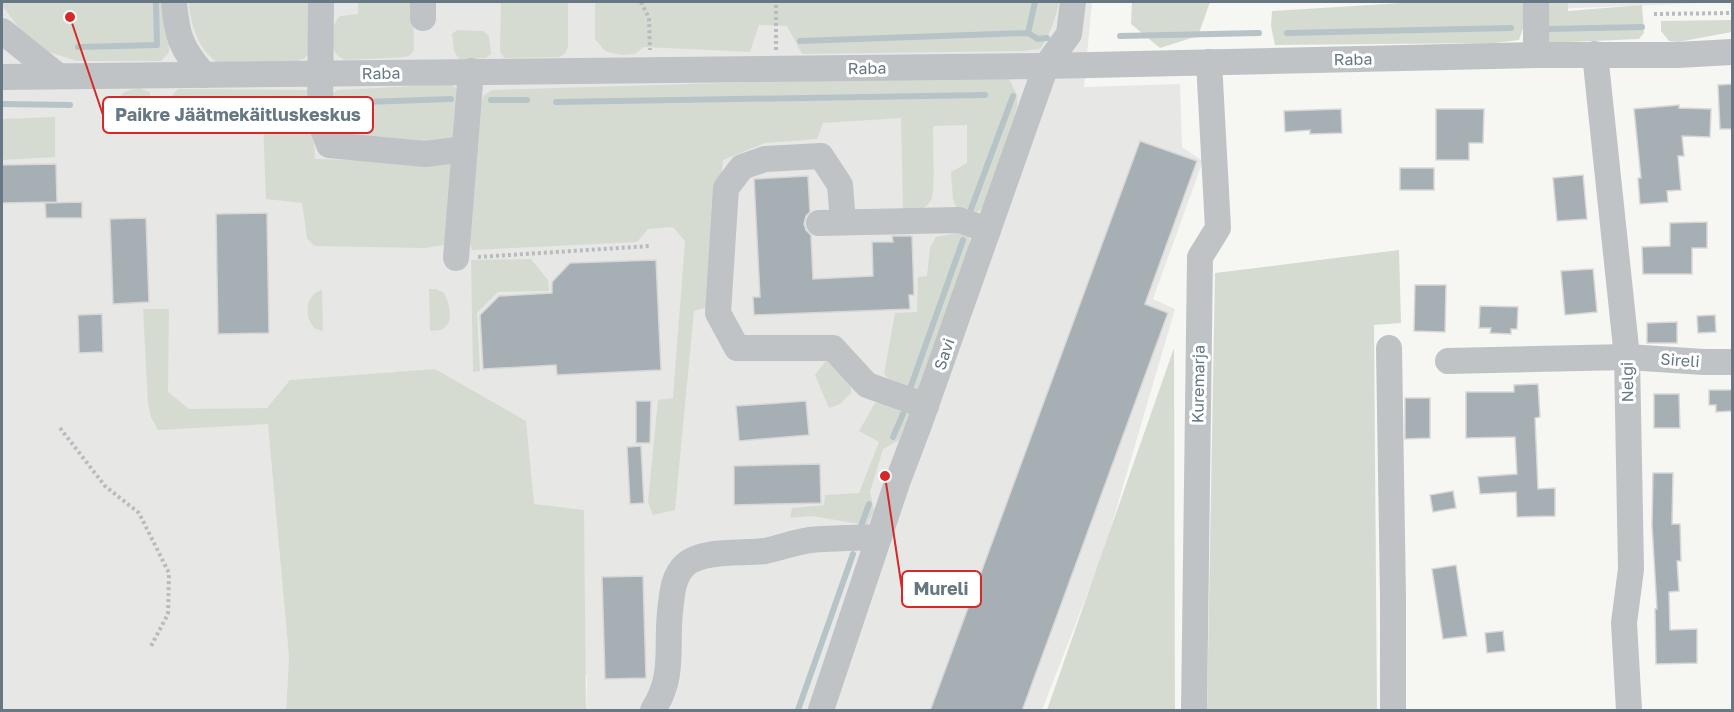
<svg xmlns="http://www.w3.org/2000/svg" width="1734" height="712" font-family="'Golos Text',sans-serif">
  <rect width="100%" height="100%" fill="#f6f6f3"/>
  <g fill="#e7e7e6">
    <polygon points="2,2 1092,2 1084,87 1180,84 1182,147 1203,161 1153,299 1175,309 1104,551 1042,710 586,710 587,675 289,657 286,710 2,710"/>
    <polygon points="1416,2 1732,2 1417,14"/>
  </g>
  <g fill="#d6dbd2">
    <polygon points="2,2 168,2 169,52 161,61 77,61 49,52 23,34 2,5"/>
    <path d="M189,2h121l2,46 -7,10 -8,3 -80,1c-4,-3 -8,-6 -11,-10 -10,-12 -17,-35 -17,-50z"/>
    <path d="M358,2h55l1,48 -4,5 -4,2 -59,3c-19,-3 -19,-32 -7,-44l18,-2z"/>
    <polygon points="501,2 568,2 568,47 565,53 560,57 504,58 500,51"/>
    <path d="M595,2h464c-4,17 -8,32 -19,47l-17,2 -221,3 -15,-28 -28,-1 -9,27 -106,-5 -9,7 -13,1 -17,-4 -10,-12z"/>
    <polygon points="1132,2 1210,2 1198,36 1160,48 1131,24"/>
    <polygon points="1419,2 1525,2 1526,20 1519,40 1495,43 1275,45 1271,26 1272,11"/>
    <polygon points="1540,2 1568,2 1568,11 1642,5 1644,33 1639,39 1545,43"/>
    <polygon points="1732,20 1732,32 1678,42 1669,41 1661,31 1661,21"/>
    <polygon points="457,30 483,31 489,36 491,54 486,58 459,59 454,51 452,34"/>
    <path d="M986,75l23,4 8,16v12l-32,99 -9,7 -19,-4 -4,-9 -2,-28 16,-9v-38l-34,1c0,12 2,65 -1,72 -5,12 -18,14 -29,13l-2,-93 -78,5 -6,16 -52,4 -42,17 -15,147 -14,4 -19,199 -22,5 -5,-13 10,-102 15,-2 12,-157 -12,-14 -25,2 -11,13 -165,8 -3,-9 9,-133 6,-13 8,-5z"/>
    <polygon points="451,84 458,90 453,137 444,144 343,139 334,132 327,96 338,90"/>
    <path d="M139,88l11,4 1,16c-13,16 -19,8 -33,1 1,-18 5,-17 21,-21z"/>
    <polygon points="178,89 307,90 311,94 315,159 445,162 451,164 450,232 444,245 425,248 314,246 307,238 302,203 266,199 263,121 175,123 173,94"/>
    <polygon points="55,117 55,157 2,160 2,119"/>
    <polygon points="956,233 969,237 970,246 922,386 915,391 896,385 884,374 895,313 917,312 918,277 927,276 930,248 936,237"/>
    <polygon points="1399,250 1401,323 1374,325 1377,710 1207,710 1215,273"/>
    <polygon points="531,259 548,280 549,291 498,292 477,313 480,371 473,372 471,260"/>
    <path d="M429,289h7l8,4c5,10 12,30 -3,37 -1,0 -10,1 -11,1z"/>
    <path d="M322,290l1,41 -8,-2c-11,-12 -11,-34 7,-39z"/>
    <polygon points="143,309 169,309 168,392 189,409 267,408 290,380 435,369 526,421 534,504 584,510 586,710 286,710 289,656 268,424 158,430 151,417 148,404"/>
    <polygon points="1174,348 1175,710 1047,710"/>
    <polygon points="827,359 851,380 851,393 840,404 829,408 815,375"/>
    <polygon points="875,403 895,404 911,411 899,440 883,449 870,492 874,511 867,525 811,516 790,518 792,508 824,505 825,495 859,493 879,442 859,431"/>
  </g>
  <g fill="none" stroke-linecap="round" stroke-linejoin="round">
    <g stroke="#b6c4c7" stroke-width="6">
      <polyline points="1548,29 1642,27"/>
      <polyline points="1028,33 1035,2"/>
      <polyline points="1287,33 1511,28"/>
      <polyline points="1120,36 1259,33"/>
      <polyline points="800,41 1028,33 1038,39 1047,38"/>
      <polyline points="78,47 157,45 156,2"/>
      <polyline points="491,100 527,100"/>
      <polyline points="184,102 305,104"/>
      <polyline points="556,102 985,95"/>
      <polyline points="123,103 144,102"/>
      <polyline points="336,103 451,99"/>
      <polyline points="2,104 70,105"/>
      <polyline points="971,209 1013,96"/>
      <polyline points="911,386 963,240"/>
      <polyline points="893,437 903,414"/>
      <polyline points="861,526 869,504"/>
      <polyline points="798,710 853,554"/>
    </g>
  </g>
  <g fill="#a6afb4" stroke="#d7d7d5" stroke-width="1.5">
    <polygon points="1732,84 1732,129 1720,129 1718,85"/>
    <polygon points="1679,105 1679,108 1711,109 1710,137 1682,136 1684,156 1678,156 1681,190 1667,191 1668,202 1640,204 1638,178 1641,178 1634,109"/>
    <polygon points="1341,109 1342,133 1310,134 1310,130 1285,132 1284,111"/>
    <polygon points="1436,109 1484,109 1483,143 1469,143 1469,160 1436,160"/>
    <polygon points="1140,141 1197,161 1145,304 1168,313 1022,711 930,711"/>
    <polygon points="56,164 57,202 2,203 2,165"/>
    <rect x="1400" y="168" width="34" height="22"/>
    <polygon points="1583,175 1587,219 1557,221 1553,178"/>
    <polygon points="808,176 810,212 806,216 804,224 806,230 811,235 813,279 873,276 872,242 893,242 892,236 912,236 914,295 909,295 910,309 754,315 753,297 760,297 754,179"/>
    <polygon points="82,202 82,218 46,218 45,203"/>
    <polygon points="267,213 269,333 218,334 216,214"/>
    <polygon points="146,218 149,302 113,304 110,219"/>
    <polygon points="1707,222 1707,248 1692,248 1692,274 1643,274 1642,247 1670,246 1670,223"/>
    <polygon points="656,260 661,370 557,375 556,365 483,369 480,315 499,296 552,293 552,282 570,263"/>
    <polygon points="1593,269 1597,312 1565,315 1561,271"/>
    <polygon points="1415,285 1446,285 1445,332 1414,331"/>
    <polygon points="1480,306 1518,307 1517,329 1511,329 1511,334 1490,333 1491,328 1479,328"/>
    <polygon points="102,314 103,352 79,353 78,315"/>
    <polygon points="1715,315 1716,332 1698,333 1697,316"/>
    <polygon points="1677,322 1677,343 1647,343 1647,323"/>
    <polygon points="1538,384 1540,417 1535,418 1538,489 1555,488 1555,516 1517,517 1516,492 1480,494 1478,477 1517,474 1515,437 1466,438 1466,392 1514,392 1514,385"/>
    <polygon points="1709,390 1732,390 1732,411 1716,412 1716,405 1709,405"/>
    <polygon points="1654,394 1679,394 1680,428 1654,428"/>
    <polygon points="1405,398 1430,398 1430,438 1405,439"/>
    <polygon points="636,401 651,401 650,443 636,443"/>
    <polygon points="806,401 809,435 739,441 736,406"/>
    <polygon points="641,446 644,503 630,504 627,447"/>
    <polygon points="820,464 821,503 734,505 734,466"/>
    <polygon points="1653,473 1673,473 1672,524 1680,524 1681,561 1677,561 1679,591 1669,592 1670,630 1697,629 1697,663 1656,664 1655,609 1657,609 1652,525"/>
    <polygon points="1453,491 1456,508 1433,512 1430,495"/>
    <polygon points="1456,565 1467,636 1443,639 1432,569"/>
    <polygon points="643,576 646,678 605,679 602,577"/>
    <polygon points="1503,631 1505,651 1487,653 1485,633"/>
  </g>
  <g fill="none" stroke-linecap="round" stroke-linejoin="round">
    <g stroke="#b9bcbe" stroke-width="4" stroke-dasharray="3 3" stroke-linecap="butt">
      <polyline points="641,2 649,18 650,50"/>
      <polyline points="1654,14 1732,13"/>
      <polyline points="776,50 776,2"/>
      <polyline points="478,257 650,246"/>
      <polyline points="60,428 105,486 139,513 169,573 168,614 150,648"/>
    </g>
    <g stroke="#bfc3c6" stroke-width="26">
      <path d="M174,2c3,35 7,46 30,73"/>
      <polyline points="321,2 320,121 329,145 425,154 465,149"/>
      <polyline points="423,2 423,18"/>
      <polyline points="1536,2 1536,55"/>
      <polyline points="2,31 58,76"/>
      <polyline points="1595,54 1627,357 1631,569 1624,623 1629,710"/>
      <polyline points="2,77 1046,66 1536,55 1677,55 1732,52"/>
      <polyline points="843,222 840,185 821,156 765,159 742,167 726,188 718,313 737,348 833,348 867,385 926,406"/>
      <polyline points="819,223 959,220 988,230"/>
      <polyline points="456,258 471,71"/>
      <polyline points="1389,348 1393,597 1393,710"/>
      <polyline points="1448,361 1627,357 1704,362 1732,362"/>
      <path d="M653,710c22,-34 13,-60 17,-98 2,-15 2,-35 15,-47 17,-16 58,-11 80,-14 15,-3 30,-9 45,-11 23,-2 46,-2 69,-3"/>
      <polyline points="821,710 897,483 919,425 1046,66 1069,34 1073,2"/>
      <polyline points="1194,710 1200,257 1218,228 1209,62"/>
    </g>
  </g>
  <g text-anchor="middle" stroke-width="6" stroke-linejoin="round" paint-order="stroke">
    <g font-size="16" fill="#657883" stroke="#fff">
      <text transform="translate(1353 59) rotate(-1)" y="6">Raba</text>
      <text transform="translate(867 68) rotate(-1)" y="6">Raba</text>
      <text transform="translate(381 73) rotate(-1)" y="6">Raba</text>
      <text transform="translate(944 354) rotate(-71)" y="6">Savi</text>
      <text transform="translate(1680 360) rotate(4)" y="6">Sireli</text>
      <text transform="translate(1627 382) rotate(-91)" y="6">Nelgi</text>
      <text transform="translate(1198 384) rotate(-89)" y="6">Kuremarja</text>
    </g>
  </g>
  <path fill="none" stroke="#d62828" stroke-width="2" d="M70 17L103 115M885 476L902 589"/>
  <g fill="#d62828" stroke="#fff" stroke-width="2">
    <circle cx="70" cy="17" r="6"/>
    <circle cx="885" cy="476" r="6"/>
  </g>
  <g fill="#fff" stroke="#d62828" stroke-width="2">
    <rect x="103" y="97" width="270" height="36" rx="6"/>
    <rect x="902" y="571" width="79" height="36" rx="6"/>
  </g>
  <g font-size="18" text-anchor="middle" font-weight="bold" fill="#657883">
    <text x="238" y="121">Paikre Jäätmekäitluskeskus</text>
    <text x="941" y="595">Mureli</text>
  </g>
  <rect width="1734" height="712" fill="none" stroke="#657883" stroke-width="6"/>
</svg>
